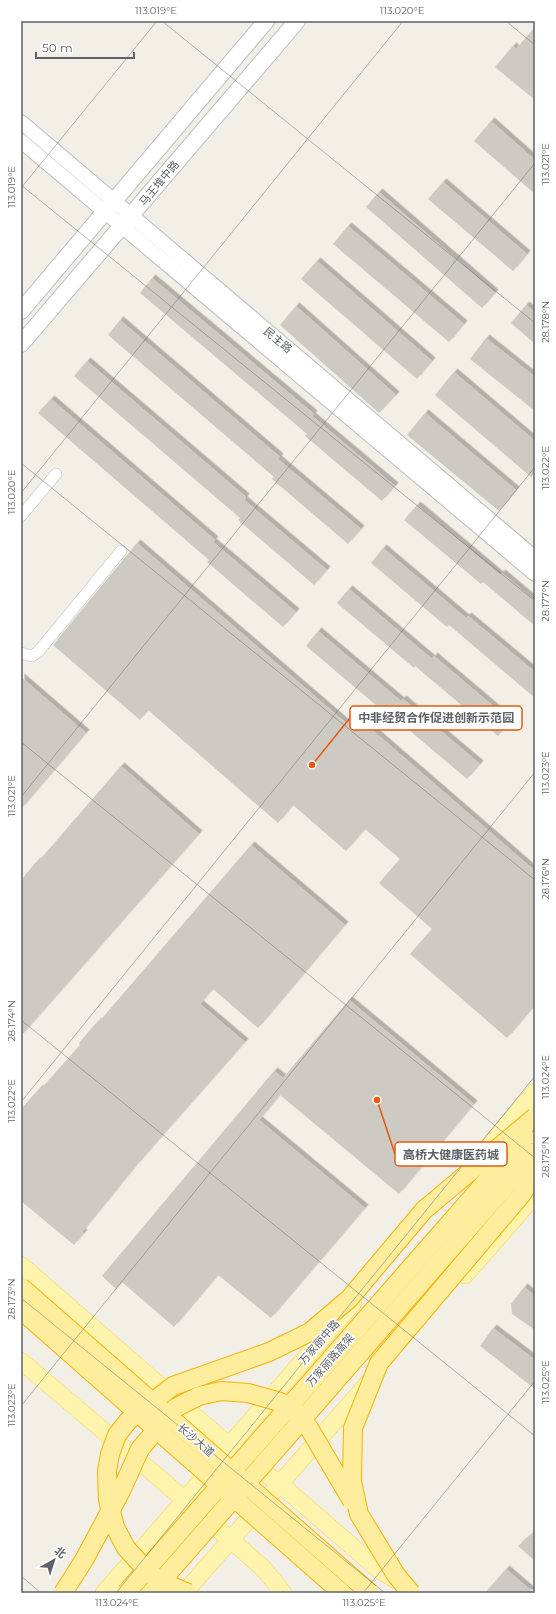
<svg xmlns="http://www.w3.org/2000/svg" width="556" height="1614" font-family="Montserrat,'Noto Sans SC',sans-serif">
  <defs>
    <filter id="shadow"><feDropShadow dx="3.5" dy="-3.5" stdDeviation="0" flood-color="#0004"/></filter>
  </defs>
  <rect width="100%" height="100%" fill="#f1efe6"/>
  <g fill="#cccac3" filter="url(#shadow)">
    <polygon points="535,27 535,100 495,67 513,46 516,49"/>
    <polygon points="491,121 535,160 535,194 474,141"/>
    <polygon points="443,182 527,254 513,271 428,199"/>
    <polygon points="379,192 495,293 482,308 366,207"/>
    <polygon points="348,226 464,324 449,342 333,244"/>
    <polygon points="317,261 432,361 417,379 301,279"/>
    <polygon points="152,278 314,414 312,416 395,486 382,501 305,436 307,434 140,293"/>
    <polygon points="526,305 535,313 535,344 511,323"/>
    <polygon points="296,306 396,395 379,413 280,325"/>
    <polygon points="120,320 280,457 278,459 361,529 348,544 272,479 274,477 108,335"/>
    <polygon points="486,338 535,377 535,411 470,359"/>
    <polygon points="87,361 246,497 244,500 327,570 314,585 238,520 240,518 74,376"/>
    <polygon points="454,372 535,441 535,472 531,477 435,395"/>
    <polygon points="51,399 215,540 213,542 296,612 283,627 207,562 209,560 38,413"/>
    <polygon points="425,413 516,490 499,511 407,435"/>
    <polygon points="417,505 500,575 502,573 535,601 535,626 483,582 481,584 404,520"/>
    <polygon points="137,543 347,724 355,715 535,871 535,1005 507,1038 410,954 432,929 379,883 400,859 365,829 346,851 293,805 278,823 148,710 140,720 53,645"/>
    <polygon points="383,548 466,618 468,616 535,672 535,698 449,625 447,627 371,563"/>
    <polygon points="349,589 432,659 434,656 511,721 498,736 415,666 414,668 337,603"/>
    <polygon points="318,631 401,701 403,699 480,764 467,779 384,709 383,711 306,646"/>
    <polygon points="21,677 86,733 21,809"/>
    <polygon points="121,766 199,834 21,1036 21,880 37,861 38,862"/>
    <polygon points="251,845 345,925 258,1028 213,989 200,1004 245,1042 134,1168 82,1232 84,1233 74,1245 21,1201 21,1109 40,1088 41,1089 80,1045 79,1043 98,1021 99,1022"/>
    <polygon points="349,1000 474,1104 399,1194 280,1095 259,1120 365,1208 271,1318 218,1275 174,1327 122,1282 116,1289 102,1276 274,1071 283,1078"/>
    <polygon points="524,1287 535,1296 535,1330 512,1314 511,1304"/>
    <polygon points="493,1328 535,1360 535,1389 480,1346"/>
    <polygon points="535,1531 535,1561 518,1546"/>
    <polygon points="506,1569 534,1593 485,1593"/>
  </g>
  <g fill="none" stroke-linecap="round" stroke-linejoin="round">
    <g stroke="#b9bcc1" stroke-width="12">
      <g id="minor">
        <polyline points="21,516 56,474"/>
        <polyline points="21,653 32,656 38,652 121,551"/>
      </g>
    </g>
    <g stroke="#b9bcc1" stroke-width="16">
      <g id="tertiary">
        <polyline points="21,122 535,558"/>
        <polyline points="21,141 535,574"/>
      </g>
    </g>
    <g stroke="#babdc3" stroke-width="18">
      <g id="secondary">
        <polyline points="21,311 266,21"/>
        <polyline points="21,344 297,21"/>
      </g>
    </g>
    <g stroke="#fbd255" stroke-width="18">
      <g id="primary">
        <polyline points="480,1156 535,1092"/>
        <polyline points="21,1265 229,1446 280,1484 378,1569 403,1584"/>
        <polyline points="465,1275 535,1195"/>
        <polyline points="21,1361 164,1482 264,1569 283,1593"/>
        <polyline points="104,1593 185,1500 229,1446 353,1303"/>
        <polyline points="184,1593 370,1381"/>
      </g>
    </g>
    <use href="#minor" stroke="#fff" stroke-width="11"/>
    <use href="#tertiary" stroke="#fff" stroke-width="14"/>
    <use href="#secondary" stroke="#fff" stroke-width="16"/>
    <use href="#primary" stroke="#fff4ad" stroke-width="17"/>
    <g stroke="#f7b200" stroke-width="20" stroke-linecap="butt">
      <g id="trunk-bridge">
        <polyline points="21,1287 370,1593"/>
        <polyline points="21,1310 342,1593"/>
        <polyline points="63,1593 84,1560 121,1491 140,1449 175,1408 199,1396 221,1391 248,1393 280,1402 296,1412 309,1428 352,1501"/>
        <polyline points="126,1593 525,1137"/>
        <polyline points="151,1593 535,1152"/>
        <polyline points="188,1593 167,1584 149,1573 126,1548 115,1527 108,1500 107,1471 110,1454 117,1435 128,1421 173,1386 269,1352 310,1332 349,1299 424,1210 535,1117"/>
        <polyline points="411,1593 396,1575 359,1514 352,1482 353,1428 379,1363 522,1194 535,1172"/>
      </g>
    </g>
    <use href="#trunk-bridge" stroke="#ffed9e" stroke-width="18"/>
  </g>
  <path fill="none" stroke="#5e6268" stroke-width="1" stroke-opacity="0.45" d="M162,21l373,302M506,21l29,24M21,185l514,416M21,188l136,-167M21,463l514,417M21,493l382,-472M21,742l514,416M21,797l514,-634M21,1020l514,416M21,1102l514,-635M21,1298l364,295M21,1406l514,-634M21,1576l20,17M116,1593l419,-517M363,1593l172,-212"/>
  <g text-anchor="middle" stroke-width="3" stroke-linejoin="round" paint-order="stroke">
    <g font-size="11" fill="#5e6268" stroke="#fff">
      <text transform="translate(159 183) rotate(-50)" y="4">马王堆中路</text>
      <text transform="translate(278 340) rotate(40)" y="4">民主路</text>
      <text transform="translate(319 1342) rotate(-49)" y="4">万家丽中路</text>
      <text transform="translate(330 1360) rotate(-49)" y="4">万家丽路高架</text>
      <text transform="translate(196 1440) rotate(41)" y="4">长沙大道</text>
    </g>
  </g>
  <path fill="none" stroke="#e8590c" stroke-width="1.5" d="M312 765L350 718M377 1100L395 1154"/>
  <g fill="#e8590c" stroke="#fff" stroke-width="1.5">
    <circle cx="312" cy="765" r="4"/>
    <circle cx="377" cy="1100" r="4"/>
  </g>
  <g fill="#fff" stroke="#e8590c" stroke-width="1.5">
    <rect x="350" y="706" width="172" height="24" rx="4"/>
    <rect x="395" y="1142" width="112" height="24" rx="4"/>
  </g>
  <g font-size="12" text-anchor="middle" font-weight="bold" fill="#5e6268">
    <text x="436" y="722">中非经贸合作促进创新示范园</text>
    <text x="451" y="1159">高桥大健康医药城</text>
  </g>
  <rect width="556" height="1614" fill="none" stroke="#ffffff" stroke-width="44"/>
  <g transform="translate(54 1560) rotate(39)" stroke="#ffffff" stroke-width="3" paint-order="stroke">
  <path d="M0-3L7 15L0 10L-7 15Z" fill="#5e6268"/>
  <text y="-6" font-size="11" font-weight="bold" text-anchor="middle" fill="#5e6268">北</text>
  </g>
  <path d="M36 52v6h98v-6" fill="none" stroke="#5e6268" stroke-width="2"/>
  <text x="42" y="52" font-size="12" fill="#5e6268" stroke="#ffffff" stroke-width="3" paint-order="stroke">50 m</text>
  <rect x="22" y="22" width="512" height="1570" fill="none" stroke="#5e6268" stroke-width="1.5"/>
  <g font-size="10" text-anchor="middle" fill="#5e6268">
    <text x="156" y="14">113.019°E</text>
    <text x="402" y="14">113.020°E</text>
    <text transform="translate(545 164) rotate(-90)" y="4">113.021°E</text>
    <text transform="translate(11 187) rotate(-90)" y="4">113.019°E</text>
    <text transform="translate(545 322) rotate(-90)" y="4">28.178°N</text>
    <text transform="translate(545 468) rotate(-90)" y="4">113.022°E</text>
    <text transform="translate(11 492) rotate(-90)" y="4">113.020°E</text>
    <text transform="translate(545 601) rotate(-90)" y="4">28.177°N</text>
    <text transform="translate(545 773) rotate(-90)" y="4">113.023°E</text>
    <text transform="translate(11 796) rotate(-90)" y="4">113.021°E</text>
    <text transform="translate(545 879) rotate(-90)" y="4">28.176°N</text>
    <text transform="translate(11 1021) rotate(-90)" y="4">28.174°N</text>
    <text transform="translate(545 1077) rotate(-90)" y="4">113.024°E</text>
    <text transform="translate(11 1101) rotate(-90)" y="4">113.022°E</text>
    <text transform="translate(545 1157) rotate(-90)" y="4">28.175°N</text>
    <text transform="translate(11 1299) rotate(-90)" y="4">28.173°N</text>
    <text transform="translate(545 1382) rotate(-90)" y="4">113.025°E</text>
    <text transform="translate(11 1405) rotate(-90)" y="4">113.023°E</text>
    <text x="117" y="1606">113.024°E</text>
    <text x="364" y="1606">113.025°E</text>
  </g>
</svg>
